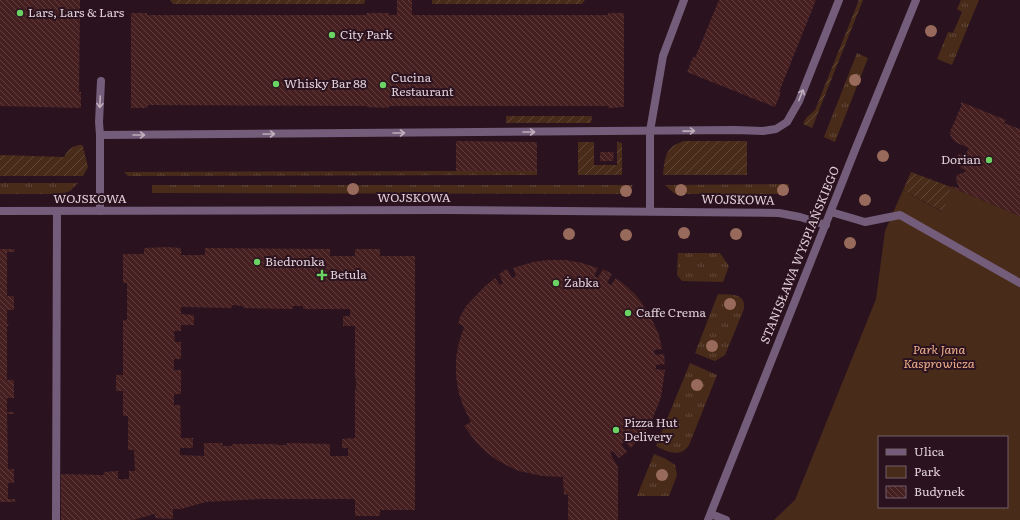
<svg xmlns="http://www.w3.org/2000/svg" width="1020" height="520" font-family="Literata,serif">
  <defs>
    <pattern id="grass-tufts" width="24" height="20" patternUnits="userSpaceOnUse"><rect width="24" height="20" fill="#492b1a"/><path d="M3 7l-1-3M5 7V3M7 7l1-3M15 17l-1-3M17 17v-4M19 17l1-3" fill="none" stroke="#63493b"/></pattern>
    <pattern id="garden-furrows" width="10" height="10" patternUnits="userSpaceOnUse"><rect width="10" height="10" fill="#492b1a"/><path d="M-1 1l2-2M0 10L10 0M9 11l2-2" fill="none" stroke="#63493b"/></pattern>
    <pattern id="building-back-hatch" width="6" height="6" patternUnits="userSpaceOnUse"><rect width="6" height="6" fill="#461f20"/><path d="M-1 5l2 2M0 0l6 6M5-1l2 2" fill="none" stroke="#603e40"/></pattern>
  </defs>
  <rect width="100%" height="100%" fill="#2a131f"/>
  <g fill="url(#grass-tufts)">
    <polygon points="961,0 979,0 952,65 937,59 948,32 953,33 962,12 957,9"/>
    <polygon points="857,53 868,58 835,142 824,137"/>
    <polygon points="456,171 537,171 537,175 128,176 124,172"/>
    <polygon points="0,183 78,183 70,191 61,194 0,194"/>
    <polygon points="789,184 786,194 675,194 665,185"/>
    <polygon points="152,185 633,185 628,194 152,193"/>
    <polygon points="678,253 720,253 729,266 723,282 682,281 677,275"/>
    <path d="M718,294c12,1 28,-2 26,15l-19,46 -10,6 -3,-1 -17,-7z"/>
    <path d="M690,363l27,12 -28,70c-8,13 -22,7 -33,1z"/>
    <polygon points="654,454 666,459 675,465 677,475 669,496 637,496"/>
  </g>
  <path fill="#492b1a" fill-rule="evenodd" d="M951,187l69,29v304h-246l21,-20 81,-201 9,-68 18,-41 39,22zM879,437h128v70h-128z"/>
  <g fill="url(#garden-furrows)">
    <polygon points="170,0 365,0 364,4 173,4"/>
    <polygon points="432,0 585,0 582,4 432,4"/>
    <polygon points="859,0 863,0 812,128 803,124 806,118 815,110"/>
    <polygon points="506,116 592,116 591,123 506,123"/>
    <path d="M684,141h63v34h-84c2,-18 2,-28 21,-34z"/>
    <polygon points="578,142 594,142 594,165 617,165 617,142 622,143 622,175 578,175"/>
    <path d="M79,145h3l1,2 5,20 -5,9h-83v-21l64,2c4,-7 7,-10 15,-12z"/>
    <polygon points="911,172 951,187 943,212 903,190"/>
  </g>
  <g fill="url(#building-back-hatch)" fill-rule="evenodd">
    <polygon points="0,0 80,0 79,92 81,92 81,108 0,106"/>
    <polygon points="397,0 412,0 412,15 608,15 608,13 624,13 624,107 608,108 609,106 389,106 389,108 367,107 367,106 148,105 147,108 131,108 131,13 147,13 147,15 366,15 367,13 389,13 389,15 397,15"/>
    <polygon points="719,0 816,0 779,92 781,92 775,107 687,72 693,57 695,58"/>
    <polygon points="961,102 1006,120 1004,123 1020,129 1020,216 951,187 952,186 958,188 959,186 957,183 956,179 957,175 965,172 966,171 961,168 958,163 957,157 959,154 965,156 969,148 955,142 951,137 950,132 962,104 961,104"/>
    <polygon points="456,141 537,142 537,171 456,171"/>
    <polygon points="600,152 614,152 613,161 600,161"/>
    <path d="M168,247l13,1v7h24v-7l125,1v7h25v-7h25v7h35v254h-35v6h-25v-17h-96l-53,3 -25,7h-8v10l-18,-1v-4l-22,6h-72v-46l43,1v-3l14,-1v8h11v-8h6l-1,-21h-6v-34h-5v-25h-7v-16h7v-55h4v-37h-4v-29h21v-6zM232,305l11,1v2l50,1v-3h10v3h47v7h-7v10h12v53h1v10h-1v49l-13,1v9h6v8h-18v-12l-43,-1 -1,2h-10l1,-1h-45v2h-9l-1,-3h-18v13l-24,-1v-7h13v-10h-12l-1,-33h-6v-11h7v-24h-7v-11h7v-17h-6l-1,-11h7v-6h13v-10l-13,-1v-7l51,1z"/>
    <polygon points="0,249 14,249 15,252 7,252 7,296 14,296 14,310 7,310 7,324 9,324 8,326 7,326 7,380 14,380 14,398 7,398 7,412 14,412 14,414 7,414 8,469 14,469 14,483 8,483 8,499 15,499 15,502 0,502"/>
    <polygon points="549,260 565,260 582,263 598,268 594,276 598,278 603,269 612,274 607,283 611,285 616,278 626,286 635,294 642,303 654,324 659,335 662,349 654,350 655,355 664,354 665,364 656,365 656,369 665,370 661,397 653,418 644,432 631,448 625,442 621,444 627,452 619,458 613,451 610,453 618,467 618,520 568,520 568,494 564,495 563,477 542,476 519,471 508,466 497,460 486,452 476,442 464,426 471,422 464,408 459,394 456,376 456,358 459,342 464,327 458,323 460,319 459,319 466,306 485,286 495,278 500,285 503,283 499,274 507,269 512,278 516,276 513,268 533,262"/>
  </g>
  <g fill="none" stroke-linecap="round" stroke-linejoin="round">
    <g stroke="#735d7a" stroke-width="8">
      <polyline points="100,135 735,130 763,131 776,129 787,122 799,101 839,0"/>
      <polyline points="100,211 100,135 99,122 101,81"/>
      <polyline points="650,211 650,131 663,56 684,0"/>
    </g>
    <g stroke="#735d7a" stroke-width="8">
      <polyline points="0,211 447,210 779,213 800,217 826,225"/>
      <polyline points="831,212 865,222 900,215 1020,283"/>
      <polyline points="711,514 726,520"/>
      <polyline points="56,520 57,211"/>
      <polyline points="708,520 855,150 916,0"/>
    </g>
  </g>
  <g fill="#976a5b">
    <circle cx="931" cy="31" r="6"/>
    <circle cx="855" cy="80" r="6"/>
    <circle cx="883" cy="156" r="6"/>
    <circle cx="353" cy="189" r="6"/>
    <circle cx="681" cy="190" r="6"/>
    <circle cx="783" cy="190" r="6"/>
    <circle cx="626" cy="191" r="6"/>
    <circle cx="865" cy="200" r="6"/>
    <circle cx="684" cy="233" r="6"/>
    <circle cx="569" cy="234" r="6"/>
    <circle cx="736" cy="234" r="6"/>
    <circle cx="626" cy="235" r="6"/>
    <circle cx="850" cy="243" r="6"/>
    <circle cx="730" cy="304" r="6"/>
    <circle cx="712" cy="346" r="6"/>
    <circle cx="697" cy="385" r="6"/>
    <circle cx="662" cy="475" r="6"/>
  </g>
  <defs><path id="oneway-shaft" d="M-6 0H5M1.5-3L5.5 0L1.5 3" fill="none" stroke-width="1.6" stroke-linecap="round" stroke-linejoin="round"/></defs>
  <g stroke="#bfadbb">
    <use href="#oneway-shaft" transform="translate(801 95) rotate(-68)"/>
    <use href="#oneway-shaft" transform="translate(100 102) rotate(93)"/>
    <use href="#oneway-shaft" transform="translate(689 131) rotate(-1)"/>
    <use href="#oneway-shaft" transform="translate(529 132)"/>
    <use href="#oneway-shaft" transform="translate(399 133)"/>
    <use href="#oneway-shaft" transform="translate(269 134)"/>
    <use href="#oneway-shaft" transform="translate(139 135)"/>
  </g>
  <g fill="#6ad363" stroke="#2a131f" stroke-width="1.5">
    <circle cx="20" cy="13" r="4"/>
    <circle cx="332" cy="35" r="4"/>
    <circle cx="276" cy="84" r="4"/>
    <circle cx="383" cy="85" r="4"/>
    <circle cx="989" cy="160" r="4"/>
    <circle cx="257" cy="262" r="4"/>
    <path d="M320 269h4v4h4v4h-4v4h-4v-4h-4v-4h4z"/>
    <circle cx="556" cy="283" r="4"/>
    <circle cx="628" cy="313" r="4"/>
    <circle cx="616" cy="430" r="4"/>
  </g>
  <g text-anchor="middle" stroke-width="4" stroke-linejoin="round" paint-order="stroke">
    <g font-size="12" fill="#e0cfd7" stroke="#2a131f" text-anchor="start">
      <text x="28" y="17">Lars, Lars &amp; Lars</text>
      <text x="340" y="39">City Park</text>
      <text x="391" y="82">Cucina<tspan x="391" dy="14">Restaurant</tspan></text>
      <text x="284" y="88">Whisky Bar 88</text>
      <text x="981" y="164" text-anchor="end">Dorian</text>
      <text x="265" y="266">Biedronka</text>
      <text x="330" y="279">Betula</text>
      <text x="564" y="287">Żabka</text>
      <text x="636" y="317">Caffe Crema</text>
      <text x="624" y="427">Pizza Hut<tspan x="624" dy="14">Delivery</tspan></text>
    </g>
    <g font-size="12" fill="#e0cfd7" stroke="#2a131f">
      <text x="414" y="202">WOJSKOWA</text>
      <text x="90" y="203">WOJSKOWA</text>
      <text transform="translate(738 200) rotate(1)" y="4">WOJSKOWA</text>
      <text transform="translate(800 255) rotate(-68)" y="4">STANISŁAWA WYSPIAŃSKIEGO</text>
    </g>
    <g font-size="12" font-style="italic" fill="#f1b18c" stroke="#2a131f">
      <text x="939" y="354">Park Jana<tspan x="939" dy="14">Kasprowicza</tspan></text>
    </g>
  </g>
  <rect x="878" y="436" width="130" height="72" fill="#2a131f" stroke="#735e69"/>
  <rect x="886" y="449" width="20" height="6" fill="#735d7a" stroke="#735e69"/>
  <text x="914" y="456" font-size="12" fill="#e0cfd7">Ulica</text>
  <rect x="886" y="466" width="20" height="12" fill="#492b1a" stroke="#735e69"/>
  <text x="914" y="476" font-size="12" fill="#e0cfd7">Park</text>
  <rect x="886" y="486" width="20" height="12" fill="url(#building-back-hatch)" stroke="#735e69"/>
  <text x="914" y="496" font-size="12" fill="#e0cfd7">Budynek</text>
</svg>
